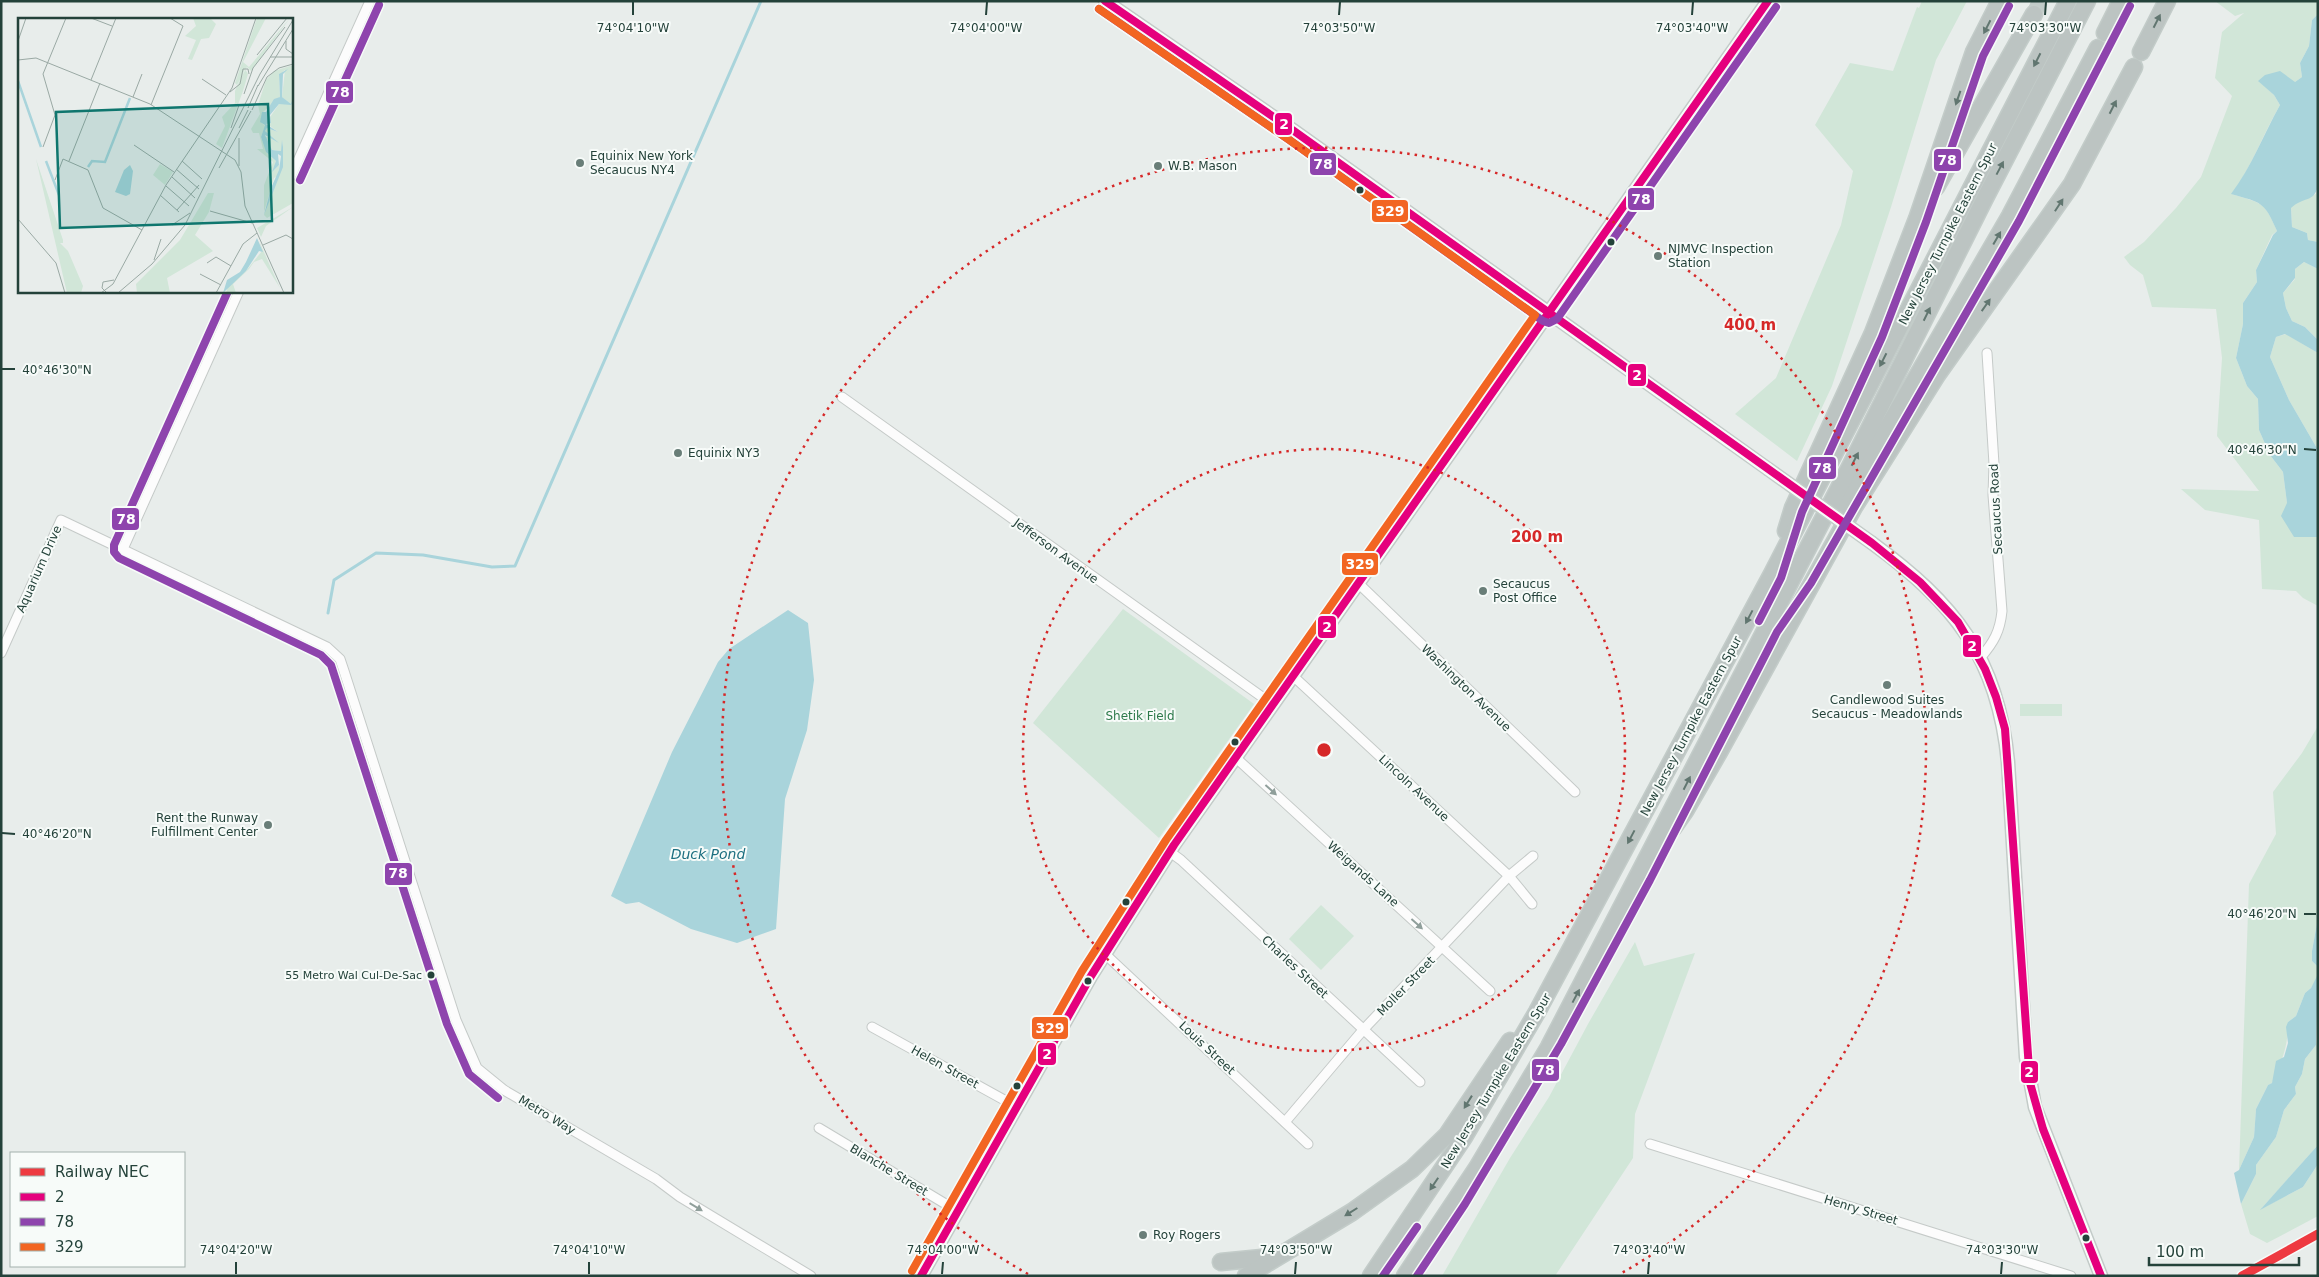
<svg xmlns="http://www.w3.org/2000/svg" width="2319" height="1277" font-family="'DejaVu Sans',sans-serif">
  <rect width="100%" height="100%" fill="#e8edeb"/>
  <g fill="#d1e6d8">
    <polygon points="1922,1 1967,1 1936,60 1891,207 1832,386 1797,461 1735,414 1776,378 1841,225 1853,171 1815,125 1850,63 1893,71 1917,7 1919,8"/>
    <path d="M2215,1h103v13l-6,6 -3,26 -9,17 2,14 -7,5 -36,-1 15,14 6,10c-17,29 -28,61 -48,89 30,10 32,6 45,37l-5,4 -16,35 1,12 -14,21v21l-7,34 11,28 11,13 1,31 11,25 13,17 4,31 7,34h24v69l-15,-8 -7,-7 -34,-2 -3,-69 -54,-10 -24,-21 78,2 -42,-55 5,-78 -6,-49 -64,-2 -9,-32 -13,-10 -6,-8 20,-15 32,-34 25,-31 31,-81 -17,-18 7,-46 22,-19 -9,3z"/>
    <polygon points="2318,186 2318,242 2308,240 2307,233 2292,227 2291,207 2300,200 2316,194"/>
    <polygon points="2304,262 2318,269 2318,340 2305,327 2292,321 2286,308 2283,293 2295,279 2295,269"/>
    <polygon points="2286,334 2318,353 2318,450 2289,400 2270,357 2276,337"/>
    <polygon points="1123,609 1254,704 1159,838 1033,723"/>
    <rect x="2020" y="704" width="42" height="12"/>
    <path d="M2318,726v192l-6,33v10l6,6v10l-7,11 -6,5 -9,23 -8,6c0,27 -6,37 -16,61l-4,2 -12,24 -2,28 -15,33 10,-286 27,-50 -3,-42 29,-39z"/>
    <polygon points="1321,905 1354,936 1321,970 1289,939"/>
    <polygon points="1635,942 1644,966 1695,953 1635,1114 1633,1158 1555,1276 1442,1276 1510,1158 1549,1097 1588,1024"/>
    <polygon points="2318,1033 2318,1145 2261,1209 2303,1187 2318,1164 2318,1216 2267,1243 2250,1234 2241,1204 2256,1174 2256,1165 2276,1137 2284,1110 2296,1094 2295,1087 2302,1074 2305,1059 2316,1045"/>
  </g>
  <g fill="#a9d4db">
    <path d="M2318,14v172c-4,17 -14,10 -27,22l1,19 15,6 1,7 10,2v27l-14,-7 -9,7v9l-12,15 3,15 6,13 13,6 13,13v13l-33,-19 -9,3 -6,20 19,43 29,50v87h-24l-13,-21 6,-13 -4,-31 -13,-17 -11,-25 -1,-31 -11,-13 -11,-28 7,-34v-21l14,-21 -1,-12 17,-35 4,-4c-13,-30 -15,-28 -46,-37 21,-28 32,-59 49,-89l-6,-10 -16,-14 7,-6 15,-4 15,11 7,-5 -2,-14 9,-17 3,-26z"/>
    <polygon points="788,610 808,623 814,680 807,730 785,799 776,929 737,943 691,929 639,902 626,904 611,896 672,752 718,662 729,649"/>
    <polygon points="2318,918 2318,967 2312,961 2312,951"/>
    <polygon points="2318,974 2316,1045 2305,1059 2302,1074 2295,1087 2296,1094 2284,1110 2276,1137 2256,1165 2256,1174 2241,1204 2234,1173 2239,1170 2254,1137 2256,1109 2268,1085 2272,1083 2276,1061 2284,1057 2288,1043 2286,1027 2288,1022 2296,1016 2305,993 2311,988"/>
    <polygon points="2318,1145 2318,1164 2303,1187 2260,1210"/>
  </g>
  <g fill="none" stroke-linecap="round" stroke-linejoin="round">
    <polyline stroke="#a9d4db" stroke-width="3" points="328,613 334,580 376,553 423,555 492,567 515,566 761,1"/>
    <polyline stroke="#c1cbc8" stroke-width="16" stroke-dasharray="16 8" stroke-linecap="butt" points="2034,14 2040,1"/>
    <g stroke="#c5cac8" stroke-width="11">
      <g id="minor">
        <polyline points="291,176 370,1"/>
        <polyline points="842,397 1272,704"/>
        <polyline points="123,549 239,291"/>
        <polyline points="1357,582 1575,792"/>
        <polyline points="1,653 61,520 327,647 340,659 344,671 456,1020 477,1068 504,1090 656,1179 680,1197 811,1276"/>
        <path d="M1981,657c13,-15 19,-26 21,-46l-9,-116 1,-31 -7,-111"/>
        <polyline points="1292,675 1509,876 1532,904"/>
        <polyline points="1235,757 1490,991"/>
        <polyline points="1170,852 1181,860 1420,1082"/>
        <polyline points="1105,954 1308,1144"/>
        <polyline points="872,1027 1017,1107"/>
        <polyline points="1285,1122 1363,1030 1509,876 1533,856"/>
        <polyline points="819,1128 959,1212"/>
        <polyline points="1650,1144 2071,1276"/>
      </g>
    </g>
    <g stroke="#c3cbc8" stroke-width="15">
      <g id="secondary">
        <polyline points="1105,1 1294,131 1768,469"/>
        <path d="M1872,543c82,60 126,114 136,219l18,295 9,50 66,169"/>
        <polyline points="921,1276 1091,976 1174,845 1768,1"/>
      </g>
    </g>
    <g stroke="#c3ccc9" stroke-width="19">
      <g id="motorway">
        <polyline points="2105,33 2121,1"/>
        <polyline points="2141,52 2167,1"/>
        <polyline points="1936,187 2034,14"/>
        <polyline points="1843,504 2010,216 2098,48"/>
        <polyline points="1786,531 1793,508 1873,333 1917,219 1974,52 2000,1"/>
        <polyline points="1673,828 1685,811 1719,752 1854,507 1937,375 2072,184 2134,67"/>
        <polyline points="1221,1262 1272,1257"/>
        <polyline points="1246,1276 1352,1212 1412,1169 1447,1135 1510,1041"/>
        <polyline points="1371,1276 1464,1137 1537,1012 1772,574 2068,1"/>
        <polyline points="1405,1276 1477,1168 1549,1047 1851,465 1985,198 2087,1"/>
      </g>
    </g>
    <use href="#minor" stroke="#fcfcfc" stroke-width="9"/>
    <use href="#secondary" stroke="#fcfcfc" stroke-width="12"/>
    <use href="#motorway" stroke="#bcc4c2" stroke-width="16"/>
    <g stroke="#c3cbc8" stroke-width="15" stroke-linecap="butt">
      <polyline id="secondary-bridge" points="1768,469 1872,543"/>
    </g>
    <use href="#secondary-bridge" stroke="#fcfcfc" stroke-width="12"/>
    <g stroke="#f7fbf9" stroke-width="11">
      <g id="bus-1">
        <polyline points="1105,1 1294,131 1872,543 1920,582 1958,622 1985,669 1996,697 2005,729 2030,1083 2043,1129 2101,1276"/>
        <polyline points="921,1276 1091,976 1174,845 1768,1"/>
      </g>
    </g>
    <g stroke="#f7fbf9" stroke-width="11">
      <g id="bus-2">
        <polyline points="1099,9 1288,139 1543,321 1549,323 1557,319 1776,7"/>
        <polyline points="300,180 379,5"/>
        <polyline points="228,291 114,545 114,552 119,558 321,655 331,665 447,1024 469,1074 498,1098"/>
        <polyline points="1759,621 1781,578 1802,512 1882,337 1926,222 1983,56 2009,6"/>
        <polyline points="1383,1276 1417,1227"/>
        <polyline points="1417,1276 1465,1204 1561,1044 1650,880 1777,632 1811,583 2019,221 2130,6"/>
      </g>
    </g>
    <g stroke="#f7fbf9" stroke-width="11">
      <polyline id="bus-3" points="912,1271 1082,971 1166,840 1535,315 1288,139 1099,9"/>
    </g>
    <use href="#bus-1" stroke="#e5007d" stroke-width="8"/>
    <use href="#bus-2" stroke="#8e44ad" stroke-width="8"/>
    <use href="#bus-3" stroke="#f26522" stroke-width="8"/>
    <g stroke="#f7fbf9" stroke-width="12">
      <polyline id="rail-1" points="2242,1276 2318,1234"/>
    </g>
    <use href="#rail-1" stroke="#ee3a41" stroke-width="9"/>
  </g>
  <defs><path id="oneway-solid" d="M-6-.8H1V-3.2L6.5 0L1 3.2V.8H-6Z" transform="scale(1.25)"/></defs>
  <g fill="#617670">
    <use href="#oneway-solid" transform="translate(2157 21) rotate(-63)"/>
    <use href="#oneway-solid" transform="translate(1987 27) rotate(117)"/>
    <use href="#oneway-solid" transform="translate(2037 60) rotate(117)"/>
    <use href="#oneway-solid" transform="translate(1958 98) rotate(109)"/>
    <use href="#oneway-solid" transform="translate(2113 107) rotate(-63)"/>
    <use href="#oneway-solid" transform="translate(2000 168) rotate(-62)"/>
    <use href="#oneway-solid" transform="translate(2059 205) rotate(-57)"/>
    <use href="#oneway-solid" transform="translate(1997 238) rotate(-60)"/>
    <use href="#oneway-solid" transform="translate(1986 305) rotate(-55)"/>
    <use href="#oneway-solid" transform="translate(1927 314) rotate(-64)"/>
    <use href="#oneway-solid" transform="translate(1883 360) rotate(117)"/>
    <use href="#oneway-solid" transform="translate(1855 459) rotate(-63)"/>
    <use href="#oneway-solid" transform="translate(1749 617) rotate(118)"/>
    <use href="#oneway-solid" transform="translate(1687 783) rotate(-63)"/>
    <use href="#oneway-solid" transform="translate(1631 837) rotate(118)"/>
    <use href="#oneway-solid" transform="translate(1576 996) rotate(-62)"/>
    <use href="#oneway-solid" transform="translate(1468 1102) rotate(122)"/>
    <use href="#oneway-solid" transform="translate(1434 1184) rotate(124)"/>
    <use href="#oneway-solid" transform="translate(1351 1212) rotate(148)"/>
  </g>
  <g fill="#909f9b">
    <use href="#oneway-solid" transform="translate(1271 790) rotate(42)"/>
    <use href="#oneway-solid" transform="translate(1417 924) rotate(42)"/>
    <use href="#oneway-solid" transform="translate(696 1207) rotate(31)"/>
  </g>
  <path fill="none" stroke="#24423a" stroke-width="2" d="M633,15v-13M986,15l1,-13M1339,15l1,-13M1692,15l1,-13M2045,15l1,-13M2,369h13M2304,449l12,1M2,833l13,1M2304,914h12M236,1274v-12M589,1274v-12M942,1274l1,-12M1295,1274l1,-12M1648,1274l1,-12M2001,1274l1,-12"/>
  <g fill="none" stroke="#d62828" stroke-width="2.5" stroke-dasharray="2.5 5">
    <circle cx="1324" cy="750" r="301"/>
    <path d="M1028 1274A602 602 0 1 1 1620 1274"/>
  </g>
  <g fill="#697e78" stroke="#f7fbf9" stroke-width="2">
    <circle cx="580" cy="163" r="5"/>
    <circle cx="1158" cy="166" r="5"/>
    <circle cx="1658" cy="256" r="5"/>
    <circle cx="678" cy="453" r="5"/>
    <circle cx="1483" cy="591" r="5"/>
    <circle cx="1887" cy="685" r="5"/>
    <circle cx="268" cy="825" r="5"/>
    <circle cx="1143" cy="1235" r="5"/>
  </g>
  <g fill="#24423a" stroke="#f7fbf9" stroke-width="2">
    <circle cx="1360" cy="190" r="4.5"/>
    <circle cx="1611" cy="242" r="4.5"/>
    <circle cx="1235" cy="742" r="4.5"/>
    <circle cx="1126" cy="902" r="4.5"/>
    <circle cx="431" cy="975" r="4.5"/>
    <circle cx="1088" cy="981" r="4.5"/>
    <circle cx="1017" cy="1086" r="4.5"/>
    <circle cx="2086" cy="1238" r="4.5"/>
  </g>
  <g text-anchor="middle" stroke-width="4" stroke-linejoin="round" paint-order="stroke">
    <g font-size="11" fill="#24423a" stroke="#f7fbf9" text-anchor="end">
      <text x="422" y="979">55 Metro Wal Cul-De-Sac</text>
    </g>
    <g font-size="12" fill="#24423a" stroke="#f7fbf9" text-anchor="start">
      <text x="590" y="160">Equinix New York<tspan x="590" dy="14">Secaucus NY4</tspan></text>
      <text x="1168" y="170">W.B. Mason</text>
      <text x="1668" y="253">NJMVC Inspection<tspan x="1668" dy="14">Station</tspan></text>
      <text x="688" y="457">Equinix NY3</text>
      <text x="1493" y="588">Secaucus<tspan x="1493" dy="14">Post Office</tspan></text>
      <text x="1887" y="704" text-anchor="middle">Candlewood Suites<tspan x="1887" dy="14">Secaucus - Meadowlands</tspan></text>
      <text x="258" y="822" text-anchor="end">Rent the Runway<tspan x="258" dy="14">Fulfillment Center</tspan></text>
      <text x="1153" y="1239">Roy Rogers</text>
    </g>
    <g font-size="12" fill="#24423a" stroke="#f7fbf9">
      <text transform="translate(1948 234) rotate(-63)" y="4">New Jersey Turnpike Eastern Spur</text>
      <text transform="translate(1996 509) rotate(-93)" y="4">Secaucus Road</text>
      <text transform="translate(1056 551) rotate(36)" y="4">Jefferson Avenue</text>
      <text transform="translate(39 569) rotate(-66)" y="4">Aquarium Drive</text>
      <text transform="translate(1466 688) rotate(44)" y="4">Washington Avenue</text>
      <text transform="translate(1691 726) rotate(-62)" y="4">New Jersey Turnpike Eastern Spur</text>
      <text transform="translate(1414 788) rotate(43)" y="4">Lincoln Avenue</text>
      <text transform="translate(1363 874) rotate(42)" y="4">Weigands Lane</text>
      <text transform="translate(1295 967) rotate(43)" y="4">Charles Street</text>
      <text transform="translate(1406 986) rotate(-46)" y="4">Moller Street</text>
      <text transform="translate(1207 1048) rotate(43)" y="4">Louis Street</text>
      <text transform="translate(945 1067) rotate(29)" y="4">Helen Street</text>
      <text transform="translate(1496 1081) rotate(-59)" y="4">New Jersey Turnpike Eastern Spur</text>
      <text transform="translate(547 1115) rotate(31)" y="4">Metro Way</text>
      <text transform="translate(889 1170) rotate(31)" y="4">Blanche Street</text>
      <text transform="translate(1861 1210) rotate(17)" y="4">Henry Street</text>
    </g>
    <g font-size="12" fill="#2d7a4b" stroke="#f7fbf9">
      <text x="1140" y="720">Shetik Field</text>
    </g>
    <g font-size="14" font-style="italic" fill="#1c6f80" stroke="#f7fbf9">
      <text x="708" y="859">Duck Pond</text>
    </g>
  </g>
  <g transform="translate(18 18)">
    <rect width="275" height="275" fill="#e8edeb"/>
    <path d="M175,0h17l6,6 -7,14 -8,1 -9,21 -4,-1 8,-19 -11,-4 11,-10zM239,0h9l-23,44 6,5 41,-49 -39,53 -4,-4 -10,18 -2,-2zM275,47v138l-26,15 -3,-3 15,-40 -5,3 -10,34v-27l9,-23 -16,-13h6l-4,-16h-6l-2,-4 9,-15 -2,-9 8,-25 8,-9zM267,52l-3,27 8,7h-11l-13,19 12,9 -11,-4 -2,3 4,6h-5l8,13 9,1 2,-10 -1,26 -3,3 1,-16 -1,11 -5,5 2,-9 -9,-8 -6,-16 4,-11 -4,-4 2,-10 17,-15 -1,-22zM227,51l3,5 -5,17 -21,57 -6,-4 9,-18 -3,-9 13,-14v-12zM18,141l27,81v3h-3l8,8 15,35 -2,7h-14zM142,146l13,8 -8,13 -12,-10zM190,175h6l-5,19 -14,23 18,16 -46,27 3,15h-33l-1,-9 44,-44zM275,189l-27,19 -5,11 -4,-9zM241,223l21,47 -18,-29 -8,3 -5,7 -16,15 3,9h-10l2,-7 18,-15 16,-20z" fill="#d1e6d8" fill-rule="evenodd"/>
    <path d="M270,51l-5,5 -1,23 9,7 2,-6v4l-2,3 -12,-1 -9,11 1,8 -5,1 12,8 -11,-4 -2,3 14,12 -14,-8 7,15 9,1 1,-11 1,7v20l-19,48 7,-27 8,-18 2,-14 -3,-2 1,11 -7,7 4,-11 -10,-9 -5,-15 4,-12 -5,-3 2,-10h4l8,-13 6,-2 -1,-23zM112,147l3,6 -3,23 -4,2 -11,-4 9,-22zM239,220l6,14 -4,-1 -13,20 -23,22 4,-13 13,-8 6,-10z" fill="#a9d4db"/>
    <path fill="none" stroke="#a9d4db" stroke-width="2.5" d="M0,63l23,66M28,143l13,34M70,149l4,-6 13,1 25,-64"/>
    <path fill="none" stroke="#9aa9a4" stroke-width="1" d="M73,0l21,8M0,23l8,-23M268,23v8l7,5M239,37l30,-37M252,39h23M0,42l18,-2 114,46 85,56 6,12 4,34 39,87M184,61l24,16M73,62l25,-62M240,68l35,-57M212,74l10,-8 3,-15h5l1,5M226,76l9,-26 32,-41M115,79l9,-23M133,87l32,-79 -13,-8M230,90l10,-23M234,92l15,-33 12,-9 14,-4M213,110l8,-23M221,110l9,-18M221,120v28M116,127l40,27M25,129l12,-32 -12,-41 23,-56M51,143l31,-78M164,143l20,18M201,150l32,-57M158,151l23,20M154,159l23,21M37,162l8,-21 25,11 15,38 39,22M148,168l23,20M142,177l19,17M159,192l22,-25M192,193l42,12M0,201l38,44 9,30M154,207l18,-12M245,227l23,-10 7,4M136,242l7,-21M189,245l9,-6 15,9M182,256l21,11M88,274l-4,-4 1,-6 11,-2M83,275l12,-9 53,-99 66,-97 24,-70M100,275l34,-29 33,-39 75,-151 33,-54M198,275l27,-49 14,-11"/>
    <path fill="#0f766e" fill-opacity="0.15" stroke="#0f766e" stroke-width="2.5" d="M250,86l4,117 -212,7 -4,-116z"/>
    <rect width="275" height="275" fill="none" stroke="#24423a" stroke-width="2.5"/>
  </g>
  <g font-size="12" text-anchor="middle" fill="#24423a" stroke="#f7fbf9" stroke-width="4" stroke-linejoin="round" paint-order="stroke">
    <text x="633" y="32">74°04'10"W</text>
    <text x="986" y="32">74°04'00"W</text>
    <text x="1339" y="32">74°03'50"W</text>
    <text x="1692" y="32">74°03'40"W</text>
    <text x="2045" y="32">74°03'30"W</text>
    <text x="57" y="374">40°46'30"N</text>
    <text x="2262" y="454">40°46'30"N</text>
    <text x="57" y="838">40°46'20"N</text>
    <text x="2262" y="918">40°46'20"N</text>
    <text x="236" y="1254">74°04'20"W</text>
    <text x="589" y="1254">74°04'10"W</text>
    <text x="943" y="1254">74°04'00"W</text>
    <text x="1296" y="1254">74°03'50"W</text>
    <text x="1649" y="1254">74°03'40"W</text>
    <text x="2002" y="1254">74°03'30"W</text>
  </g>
  <circle cx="1324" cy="750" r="8" fill="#d62828" stroke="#f7fbf9" stroke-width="2.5"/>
  <g font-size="15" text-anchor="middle" font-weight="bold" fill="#d62828" stroke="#f7fbf9" stroke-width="4" stroke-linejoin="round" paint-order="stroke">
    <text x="1750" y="330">400 m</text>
    <text x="1537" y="542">200 m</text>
  </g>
  <g stroke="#f7fbf9" stroke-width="2">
    <rect x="325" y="80" width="29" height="24" rx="5" fill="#8e44ad"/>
    <rect x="1274" y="112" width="19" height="24" rx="5" fill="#e5007d"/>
    <rect x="1933" y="148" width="29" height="24" rx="5" fill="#8e44ad"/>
    <rect x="1309" y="152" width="28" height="24" rx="5" fill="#8e44ad"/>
    <rect x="1627" y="187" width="28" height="24" rx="5" fill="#8e44ad"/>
    <rect x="1371" y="199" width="38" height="24" rx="5" fill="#f26522"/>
    <rect x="1627" y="363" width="20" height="24" rx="5" fill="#e5007d"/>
    <rect x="1808" y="456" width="29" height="24" rx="5" fill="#8e44ad"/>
    <rect x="111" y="507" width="29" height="24" rx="5" fill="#8e44ad"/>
    <rect x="1341" y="552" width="38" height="24" rx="5" fill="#f26522"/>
    <rect x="1317" y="615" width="20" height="24" rx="5" fill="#e5007d"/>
    <rect x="1962" y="634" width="20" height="24" rx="5" fill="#e5007d"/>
    <rect x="384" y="862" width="29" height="24" rx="5" fill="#8e44ad"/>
    <rect x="1031" y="1016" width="38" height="24" rx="5" fill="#f26522"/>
    <rect x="1037" y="1042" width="20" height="24" rx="5" fill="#e5007d"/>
    <rect x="1531" y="1058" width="29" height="24" rx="5" fill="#8e44ad"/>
    <rect x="2020" y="1060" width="19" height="24" rx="5" fill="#e5007d"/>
  </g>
  <g font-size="14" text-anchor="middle" font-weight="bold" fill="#fff">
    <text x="340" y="97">78</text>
    <text x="1284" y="129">2</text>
    <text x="1947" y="165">78</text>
    <text x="1323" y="169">78</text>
    <text x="1641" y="204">78</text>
    <text x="1390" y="216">329</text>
    <text x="1637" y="380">2</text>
    <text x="1822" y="473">78</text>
    <text x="126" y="524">78</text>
    <text x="1360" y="569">329</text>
    <text x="1327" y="632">2</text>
    <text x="1972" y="651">2</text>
    <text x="398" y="878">78</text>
    <text x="1050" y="1033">329</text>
    <text x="1047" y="1059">2</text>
    <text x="1545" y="1075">78</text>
    <text x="2029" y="1077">2</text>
  </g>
  <rect width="2319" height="1277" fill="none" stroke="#24423a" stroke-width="5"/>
  <rect x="10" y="1152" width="175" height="115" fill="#f7fbf9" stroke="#a3b1ad"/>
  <rect x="20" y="1168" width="25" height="8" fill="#ee3a41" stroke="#a3b1ad"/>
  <text x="55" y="1177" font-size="15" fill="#24423a">Railway NEC</text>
  <rect x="20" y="1193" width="25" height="8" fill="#e5007d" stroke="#a3b1ad"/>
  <text x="55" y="1202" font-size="15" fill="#24423a">2</text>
  <rect x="20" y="1218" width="25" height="8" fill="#8e44ad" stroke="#a3b1ad"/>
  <text x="55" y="1227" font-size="15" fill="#24423a">78</text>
  <rect x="20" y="1243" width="25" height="8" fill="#f26522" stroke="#a3b1ad"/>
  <text x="55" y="1252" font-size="15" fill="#24423a">329</text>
  <path d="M2149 1257v8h150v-8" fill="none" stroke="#24423a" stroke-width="2.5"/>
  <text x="2156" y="1257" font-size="15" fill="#24423a" stroke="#f7fbf9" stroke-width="4" paint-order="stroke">100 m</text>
</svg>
